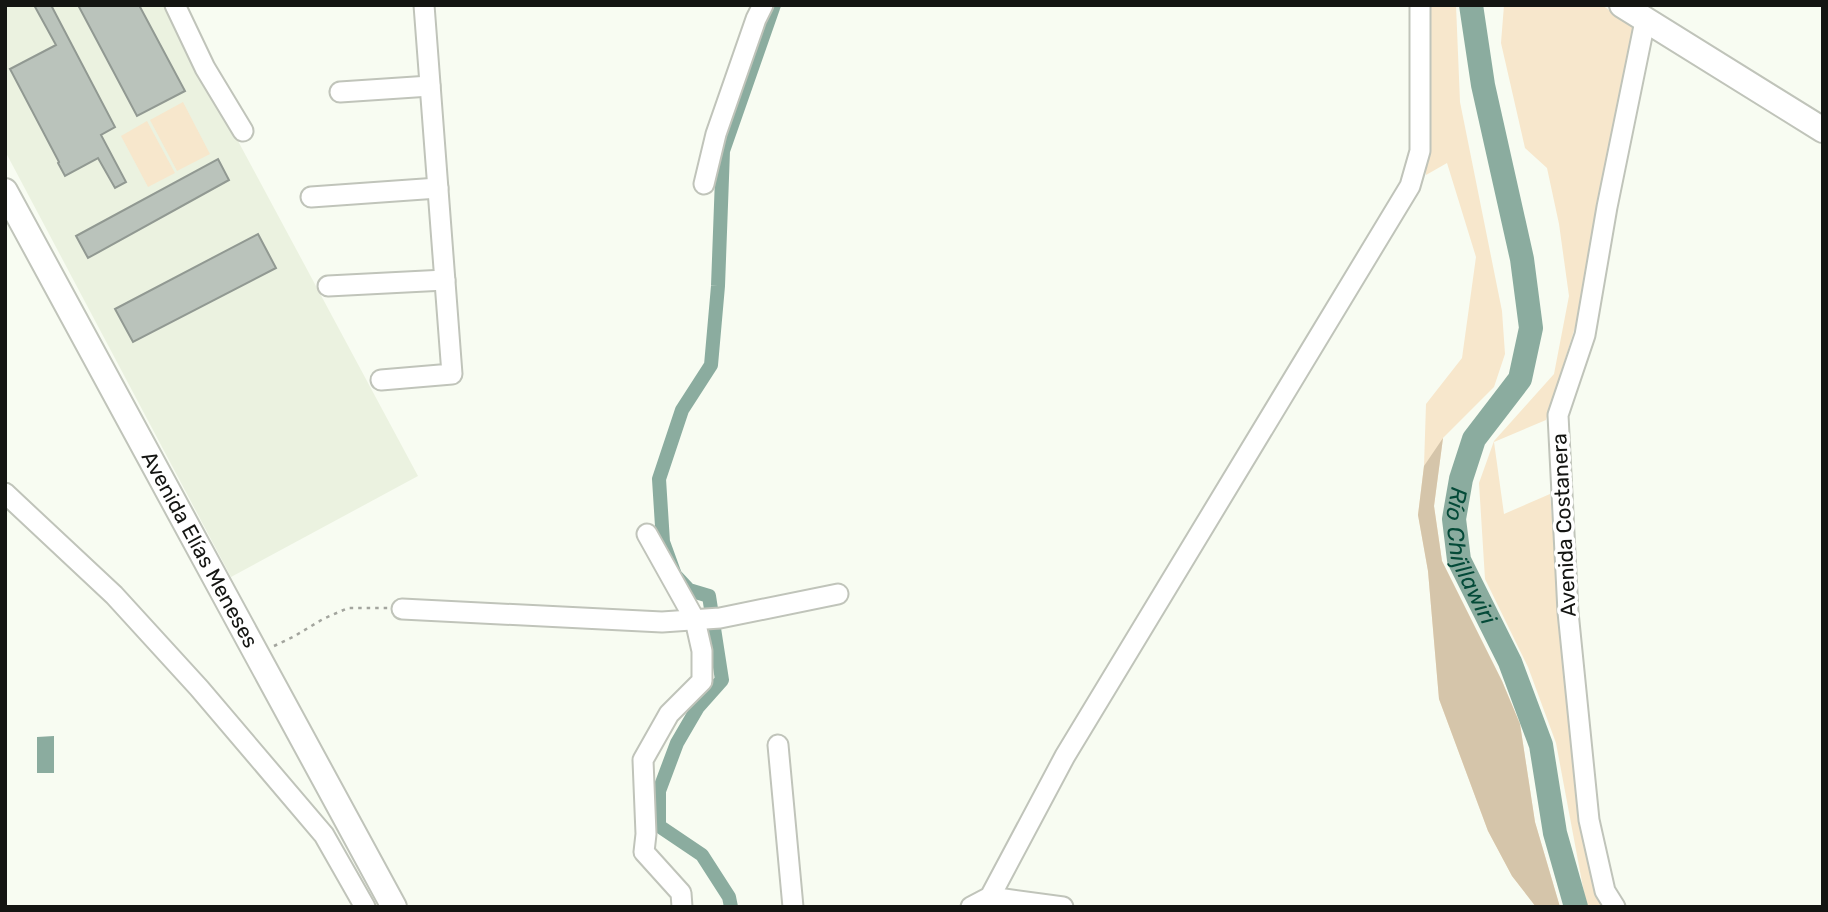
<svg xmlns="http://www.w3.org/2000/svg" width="1828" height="912" font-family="Rubik,sans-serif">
  <rect width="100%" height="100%" fill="#f8fcf2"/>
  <polygon fill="#ebf2e0" points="5,5 165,5 418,476 231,577 5,151"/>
  <g fill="#f7e7cc">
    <polygon points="1429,5 1456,5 1460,102 1502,311 1505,354 1494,387 1443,438 1434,506 1442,561 1502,681 1520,724 1535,822 1560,907 1536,907 1512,876 1488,831 1439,699 1428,571 1418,515 1424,466 1426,404 1462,358 1476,257 1447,163 1426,175"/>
    <polygon points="1504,5 1602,5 1637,30 1577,321 1546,420 1494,442 1504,514 1550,494 1574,772 1595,892 1603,907 1588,907 1585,898 1556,743 1528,667 1485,579 1479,483 1494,441 1554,374 1569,296 1559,224 1547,168 1525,148 1501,43"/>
    <polygon points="183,102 210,154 177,171 150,120"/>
    <polygon points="147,121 175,173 148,187 121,136"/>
  </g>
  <polygon fill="#d5c5aa" points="1443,438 1434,506 1442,561 1502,681 1520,724 1535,822 1560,907 1536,907 1512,876 1488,831 1439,699 1428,571 1418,515 1424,466"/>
  <polygon fill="#8bac9f" points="54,736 54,773 37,773 37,737"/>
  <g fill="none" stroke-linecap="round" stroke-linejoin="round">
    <polyline stroke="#8bac9f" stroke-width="14" points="731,907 729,897 702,855 659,826 659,791 677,743 698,707 722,680 709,596 689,590 675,575 663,542 659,479 682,410 711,365 718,286 723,151 774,5"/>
    <path stroke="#8bac9f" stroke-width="24" id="s1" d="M1471,5l12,80 39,174 9,69 -11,51 -46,60 -13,40 -7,40 5,41 51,102 31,83 14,88 21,74"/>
  </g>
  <g fill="#bac3bb" stroke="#919992" stroke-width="2">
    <polygon points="34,5 51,5 115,127 101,135 126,182 115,188 98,158 65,176 58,163 59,162 10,69 56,45"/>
    <polygon points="78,5 139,5 185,91 137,116"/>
    <polygon points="218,159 229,180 88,258 76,236"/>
    <polygon points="258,234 276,268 133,342 115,309"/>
  </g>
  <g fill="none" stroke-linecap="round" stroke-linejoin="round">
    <g stroke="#c0c4ba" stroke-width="23">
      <g id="minor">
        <polyline points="175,5 205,68 243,131"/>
        <polyline points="340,92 430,86"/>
        <polyline points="704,184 716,134 756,19 763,5"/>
        <polyline points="311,197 438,188"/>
        <polyline points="328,286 445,280"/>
        <polyline points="381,380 452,374 424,5"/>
        <polyline points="5,493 114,595 199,688 324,835 365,907"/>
        <polyline points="647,534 695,620 702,651 702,681 669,714 643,760 646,834 644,852 681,893 682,907"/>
        <polyline points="402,609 662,622 720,618 838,594"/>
        <polyline points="778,745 793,907"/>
        <polyline points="990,897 1063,907"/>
        <polyline points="971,907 990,897 1065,756 1410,186 1420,151 1420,5"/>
        <polyline points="1615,907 1605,891 1589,820 1568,612 1558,415 1585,335 1607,207 1645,21"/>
      </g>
    </g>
    <g stroke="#c0c4ba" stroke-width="28">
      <g id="major">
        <polyline points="1622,5 1823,130"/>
        <path id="s2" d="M5,191l389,716"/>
      </g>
    </g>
    <polyline stroke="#a3a59e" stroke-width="2.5" stroke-dasharray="3.5 5" stroke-linecap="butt" points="274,646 293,637 323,619 348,608 388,608"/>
    <use href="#minor" stroke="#fff" stroke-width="19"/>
    <use href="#major" stroke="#fff" stroke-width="24"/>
  </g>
  <g text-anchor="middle" stroke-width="7" stroke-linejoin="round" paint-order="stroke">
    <g font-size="21" fill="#141512" stroke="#fff">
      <text transform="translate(1564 525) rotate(-93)" y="7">Avenida Costanera</text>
      <text dy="7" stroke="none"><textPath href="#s2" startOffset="408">Avenida Elías Meneses</textPath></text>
    </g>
    <g font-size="23" font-style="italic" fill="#044a38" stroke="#fff">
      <text dy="8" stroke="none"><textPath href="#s1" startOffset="579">Río Chijllawiri</textPath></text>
    </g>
  </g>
  <rect width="1828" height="912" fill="none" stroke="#141512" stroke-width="14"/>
</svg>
